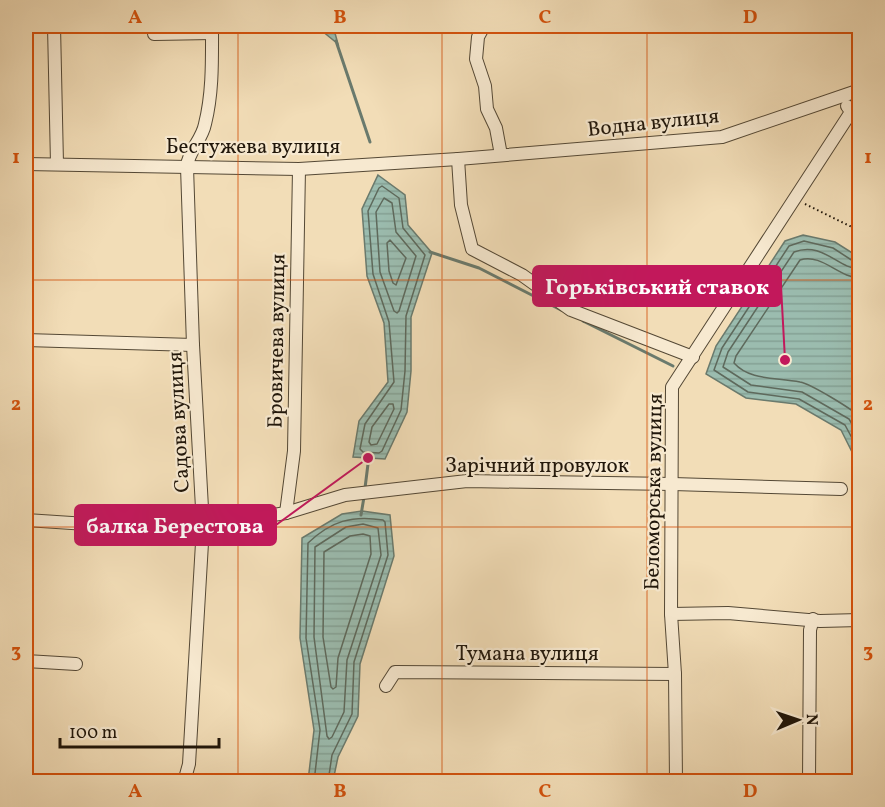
<svg xmlns="http://www.w3.org/2000/svg" width="885" height="807" font-family="Vollkorn,serif">
  <defs>
    <pattern id="water-rules" width="6" height="5" patternUnits="userSpaceOnUse" patternTransform="scale(1.5)"><rect width="6" height="5" fill="#9bbcaf"/><path d="M0 2.5h6" fill="none" stroke="#85a195"/></pattern>
  </defs>
  <rect width="100%" height="100%" fill="#f2ddb7"/>
  <filter id="stains"><feTurbulence type="fractalNoise" baseFrequency=".00333" numOctaves="4"/><feColorMatrix values="0 0 0 0 .2 0 0 0 0 .09 0 0 0 0 .02 0 0 0 .5 -.17"/></filter>
  <radialGradient id="worn" r=".72"><stop offset=".6" stop-color="#630" stop-opacity="0"/><stop offset="1" stop-color="#630" stop-opacity=".3"/></radialGradient>
  <g fill="url(#water-rules)" stroke="#6a7a6d" stroke-width="1.5">
    <polygon points="316,26 333,26 338,44"/>
    <polygon points="378,175 405,195 408,225 432,253 411,317 411,371 407,412 385,459 353,457 359,421 388,382 384,323 367,276 362,209"/>
    <polygon points="803,235 835,242 857,256 859,255 859,466 841,430 796,404 746,398 706,374 716,346 785,241"/>
    <polygon points="362,511 390,515 394,556 360,664 358,716 338,757 333,781 308,781 314,730 300,638 302,538 342,514"/>
  </g>
  <g fill="none" stroke-linecap="round" stroke-linejoin="round">
    <g stroke="#5e695c" stroke-width="1.5">
      <polygon points="382,186 399,198 403,228 425,255 406,316 405,371 401,410 382,451 379,453 363,452 360,449 365,424 394,382 389,322 373,274 368,211 379,188"/>
      <polygon points="384,198 392,203 396,232 416,256 399,311 397,313 394,311 380,272 376,212"/>
      <polygon points="390,240 406,258 396,285 393,283 389,271 387,243"/>
      <polyline points="860,261 853,261 833,248 804,241 789,246 722,348 714,370 748,392 799,399 845,425 860,453"/>
      <path d="M860,269c-22,0 -37,-28 -66,-17l-66,100 -5,15 28,18 51,7 47,27 11,18"/>
      <path d="M860,278c-21,0 -38,-25 -60,-18l-64,96 -2,7c16,18 43,14 66,19 11,2 52,27 60,35"/>
      <polygon points="389,404 393,404 394,409 377,444 371,445 369,442 372,427"/>
      <polygon points="363,524 378,528 381,555 347,660 344,712 332,737 329,739 327,736 314,637 315,547 346,527"/>
      <polygon points="363,534 370,536 371,554 338,658 336,687 333,689 331,687 323,637 324,552 350,536"/>
      <path d="M314,782l6,-52 -14,-92 2,-95c23,-22 44,-28 75,-23l2,2 3,33 -34,107 -2,52 -20,41 -4,27"/>
    </g>
    <g stroke="#6a7a6d" stroke-width="3">
      <polyline points="336,41 370,142"/>
      <polyline points="430,252 479,268 561,310"/>
      <polyline points="583,321 673,366"/>
      <polyline points="365,488 369,456"/>
      <polyline points="361,515 364,497"/>
    </g>
    <g stroke="#544835" stroke-width="14">
      <g id="minor">
        <polyline points="54,26 57,164"/>
        <polyline points="484,26 478,37 476,59 485,86 487,109 496,128 501,155"/>
        <polyline points="154,34 212,33"/>
        <polyline points="847,106 860,124"/>
        <polyline points="458,159 461,205 472,249 522,275 571,310 693,357"/>
        <polyline points="26,164 299,169 458,159 722,137 860,90"/>
        <polyline points="26,340 193,345"/>
        <polyline points="286,513 294,451 299,169"/>
        <polyline points="26,520 178,530 286,513 345,495 467,481 673,484 841,489"/>
        <polyline points="671,614 728,613 820,621 860,620"/>
        <polyline points="26,661 76,664"/>
        <polyline points="386,686 395,672 675,674"/>
        <path d="M184,782l5,-18 14,-238 -10,-181 -6,-178c1,-16 15,-27 18,-43 8,-32 7,-65 7,-98"/>
        <polyline points="676,782 675,674 671,614 672,387 851,112"/>
        <polyline points="809,782 810,630 813,619"/>
      </g>
    </g>
    <polyline stroke="#20160a" stroke-width="2" stroke-dasharray="1.5 3" stroke-linecap="butt" points="805,204 860,231"/>
    <use href="#minor" stroke="#f7e9d0" stroke-width="12"/>
  </g>
  <path fill="none" stroke="#d4520c" stroke-width="1.5" stroke-opacity="0.55" d="M238,26v756M442,26v756M647,26v756M26,280h834M26,527h834"/>
  <g text-anchor="middle" stroke-width="4.5" stroke-linejoin="round" paint-order="stroke">
    <g font-size="21" fill="#20160a" stroke="#f7e9d0">
      <text transform="translate(653 122) rotate(-6)" y="7">Водна вулиця</text>
      <text x="253" y="153">Бестужева вулиця</text>
      <text transform="translate(276 341) rotate(-89)" y="7">Бровичева вулиця</text>
      <text transform="translate(178 422) rotate(-93)" y="7">Садова вулиця</text>
      <text x="537" y="472">Зарічний провулок</text>
      <text transform="translate(653 492) rotate(-89)" y="7">Беломорська вулиця</text>
      <text x="527" y="660">Тумана вулиця</text>
    </g>
  </g>
  <path fill="none" stroke="#c2185b" stroke-width="2" d="M785 360L781 286M368 458L276 525"/>
  <g fill="#c2185b" stroke="#f7e9d0" stroke-width="2">
    <circle cx="785" cy="360" r="6"/>
    <circle cx="368" cy="458" r="6"/>
  </g>
  <g fill="#c2185b" stroke="#c2185b" stroke-width="2">
    <rect x="533" y="266" width="248" height="40" rx="6"/>
    <rect x="75" y="505" width="201" height="40" rx="6"/>
  </g>
  <g font-size="22" text-anchor="middle" font-weight="bold" fill="#fff">
    <text x="657" y="294">Горьківський ставок</text>
    <text x="175" y="533">балка Берестова</text>
  </g>
  <rect width="885" height="807" fill="none" stroke="#f2ddb7" stroke-width="66"/>
  <g transform="translate(798 720) rotate(88)" stroke="#f7e9d0" stroke-width="4.5" paint-order="stroke">
  <path d="M0-4.5L10 22L0 15L-10 22Z" fill="#20160a"/>
  <text y="-9" font-size="16" font-weight="bold" text-anchor="middle" fill="#20160a">N</text>
  </g>
  <path d="M60 738v9h159v-9" fill="none" stroke="#20160a" stroke-width="3"/>
  <text x="69" y="738" font-size="18" fill="#20160a" stroke="#f7e9d0" stroke-width="4.5" paint-order="stroke">100 m</text>
  <rect x="33" y="33" width="819" height="741" fill="none" stroke="#d4520c" stroke-width="2"/>
  <g font-size="20" text-anchor="middle" font-weight="bold" fill="#d4520c">
    <text x="135" y="23">A</text>
    <text x="340" y="23">B</text>
    <text x="545" y="23">C</text>
    <text x="750" y="23">D</text>
    <text x="16" y="163">1</text>
    <text x="868" y="163">1</text>
    <text x="16" y="410">2</text>
    <text x="868" y="410">2</text>
    <text x="16" y="657">3</text>
    <text x="868" y="657">3</text>
    <text x="135" y="797">A</text>
    <text x="340" y="797">B</text>
    <text x="545" y="797">C</text>
    <text x="750" y="797">D</text>
  </g>
  <rect width="100%" height="100%" filter="url(#stains)"/>
  <rect width="100%" height="100%" fill="url(#worn)"/>
</svg>
